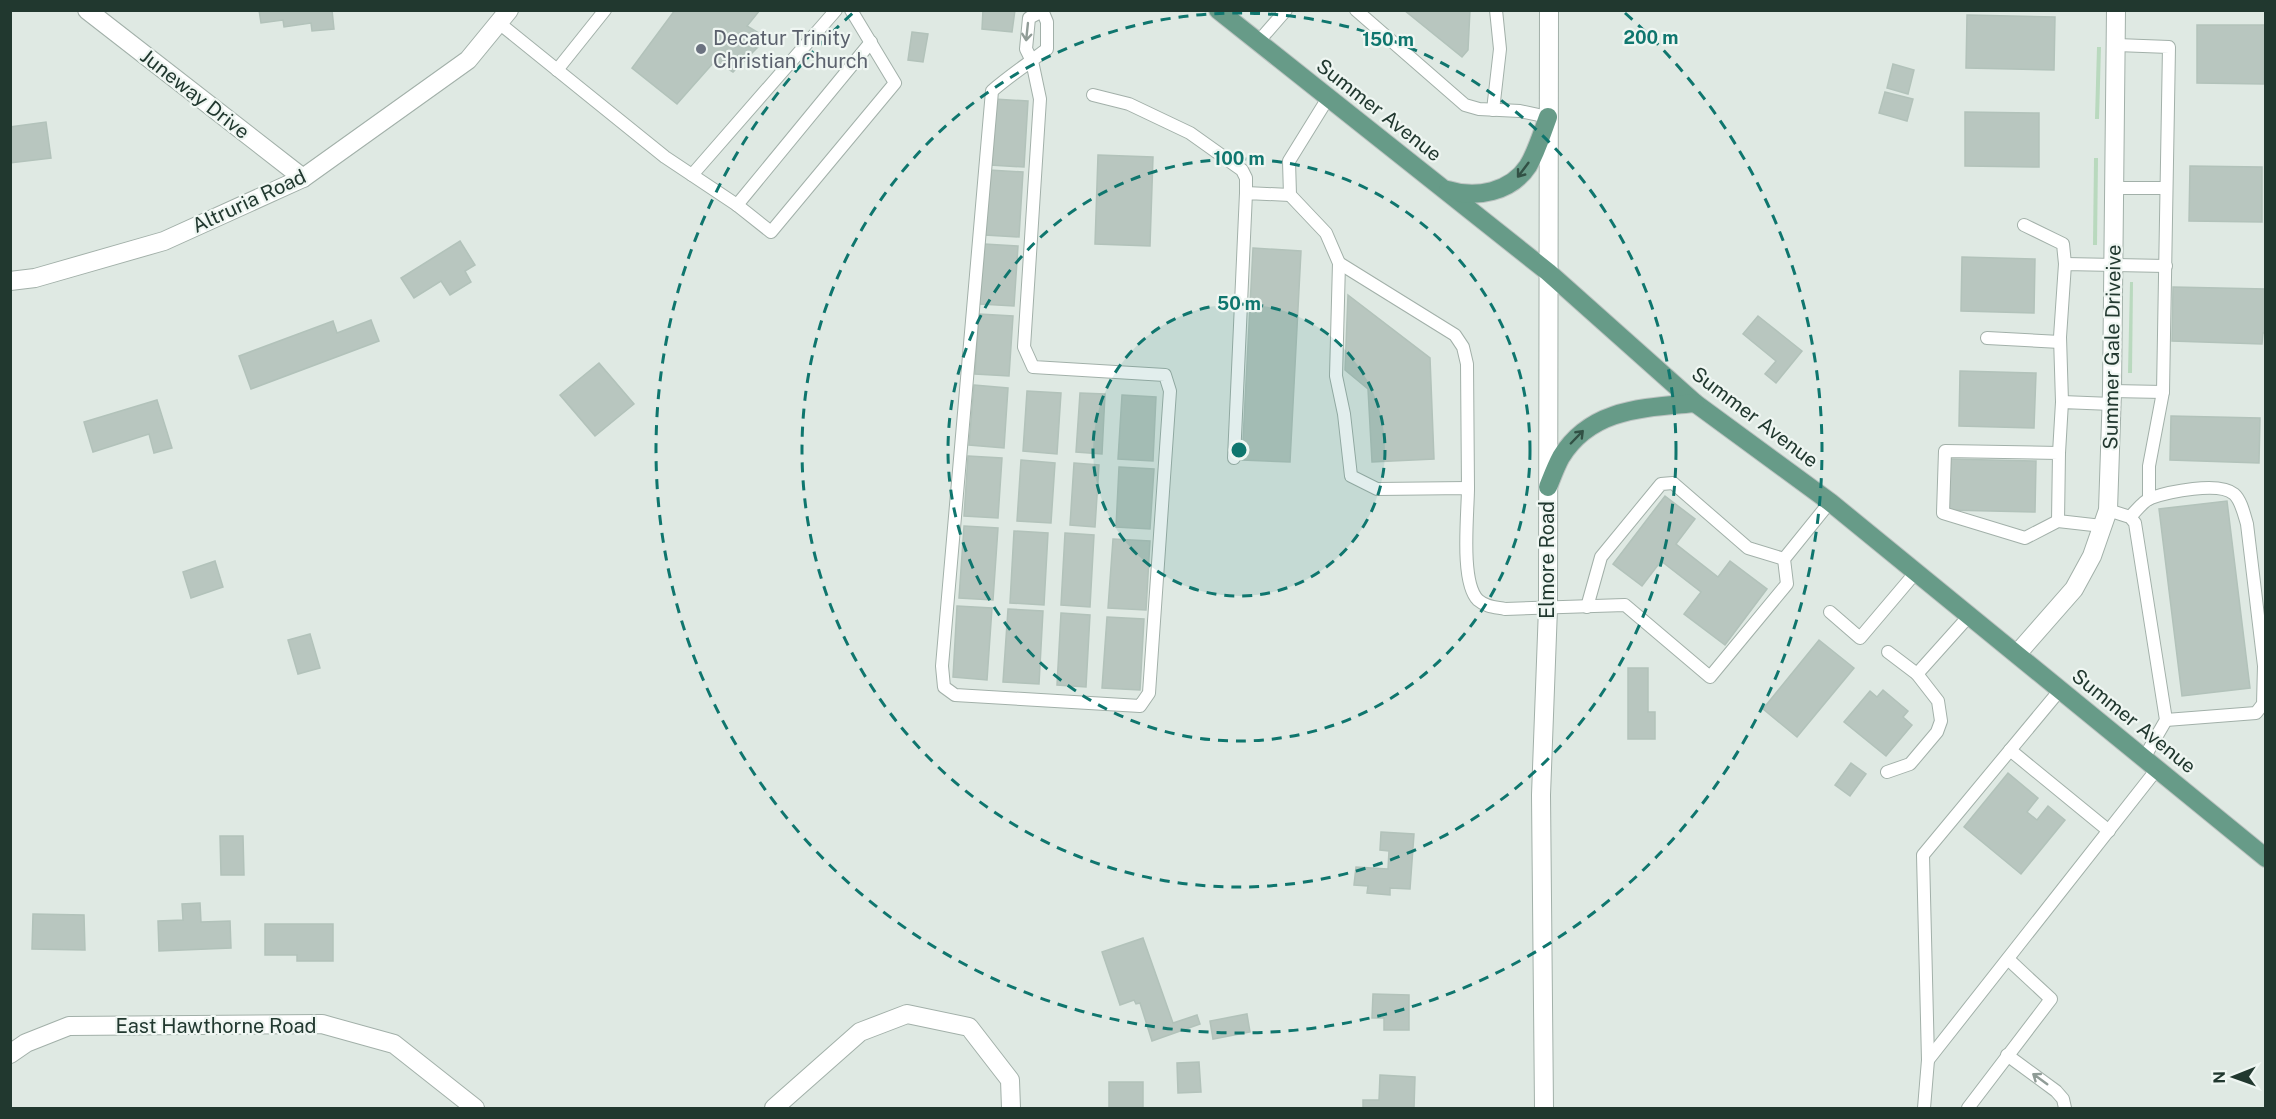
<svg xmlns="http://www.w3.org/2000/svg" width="2276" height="1119" font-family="'Public Sans',sans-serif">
  <rect width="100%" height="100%" fill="#dfe9e3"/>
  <g fill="#b9d9be">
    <polygon points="2097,47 2101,47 2099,119 2095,119"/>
    <polygon points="2094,158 2098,158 2097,245 2093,245"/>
    <polygon points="2130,282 2133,282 2132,373 2128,373"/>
  </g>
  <g fill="#b8c6bf" stroke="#b2c2ba" stroke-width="1.5">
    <polygon points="259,10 332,10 334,29 312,31 311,23 284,27 283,20 261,23"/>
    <polygon points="675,10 760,10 747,26 767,38 733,72 715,61 677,104 632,68"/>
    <polygon points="983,10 1015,10 1012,32 982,29"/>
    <polygon points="1404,10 1470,10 1468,50 1462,57"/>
    <polygon points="1967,15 2055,17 2054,70 1966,68"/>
    <polygon points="2197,25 2265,25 2264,84 2197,83"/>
    <polygon points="912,32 928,34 923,62 908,60"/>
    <polygon points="1893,64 1914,70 1908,94 1887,88"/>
    <polygon points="1885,92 1913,99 1907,121 1879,113"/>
    <polygon points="994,99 1028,101 1024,167 990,165"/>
    <polygon points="1965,112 2039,113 2039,167 1965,166"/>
    <polygon points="46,122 51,158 10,163 10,127"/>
    <polygon points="1098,155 1153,157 1150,246 1095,244"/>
    <polygon points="2190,166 2262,167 2262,222 2189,221"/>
    <polygon points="989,170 1023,172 1019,237 985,235"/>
    <polygon points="460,241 475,265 465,271 471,282 450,295 441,281 414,298 401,278"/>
    <polygon points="984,244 1018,246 1014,306 980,304"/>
    <polygon points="1253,248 1301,251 1290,462 1242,460"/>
    <polygon points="1962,257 2035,259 2034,313 1961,311"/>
    <polygon points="2173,287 2266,289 2266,333 2263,333 2262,344 2172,341"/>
    <polygon points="1348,295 1430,358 1434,459 1372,462 1368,389 1345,370"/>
    <polygon points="979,314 1013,316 1009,376 975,374"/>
    <polygon points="1758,316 1802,351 1776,383 1765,374 1776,361 1743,334"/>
    <polygon points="371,320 379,341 251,389 239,356 333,321 337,333"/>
    <polygon points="599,363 634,404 595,436 560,395"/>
    <polygon points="1960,371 2036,373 2034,428 1959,426"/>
    <polygon points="974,385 1008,388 1004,448 969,445"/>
    <polygon points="1027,391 1061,393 1057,454 1023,451"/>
    <polygon points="1080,393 1105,394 1102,454 1076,452"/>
    <polygon points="1122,395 1156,397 1153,461 1118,459"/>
    <polygon points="157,400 172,448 154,453 149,434 93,452 84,422"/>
    <polygon points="2171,416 2260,418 2259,463 2170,460"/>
    <polygon points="968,456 1002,458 998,518 964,516"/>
    <polygon points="1948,459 2036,461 2035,512 1947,510"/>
    <polygon points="1021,460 1055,463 1051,523 1017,521"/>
    <polygon points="1074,463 1099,465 1095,527 1070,525"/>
    <polygon points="1119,467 1154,469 1150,529 1116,527"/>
    <polygon points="1665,496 1695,519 1676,544 1718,577 1730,561 1767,589 1725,645 1684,614 1701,592 1661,561 1642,586 1613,564"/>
    <polygon points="2227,501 2250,688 2182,696 2159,509"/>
    <polygon points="964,526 998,528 993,600 959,598"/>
    <polygon points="1014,531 1048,533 1044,605 1010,603"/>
    <polygon points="1065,533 1094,535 1090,607 1061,605"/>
    <polygon points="1113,539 1150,541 1146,610 1108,608"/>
    <polygon points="215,561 223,587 191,598 183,572"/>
    <polygon points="957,606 992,608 987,680 953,677"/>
    <polygon points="1008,609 1043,611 1039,684 1003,682"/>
    <polygon points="1061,613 1090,615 1086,687 1057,685"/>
    <polygon points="1107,617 1144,619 1140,690 1102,688"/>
    <polygon points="310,634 320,668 298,674 288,640"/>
    <polygon points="1819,640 1854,668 1797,737 1763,709"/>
    <polygon points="1628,668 1648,668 1648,712 1655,712 1655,739 1628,739"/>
    <polygon points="1883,690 1908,711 1903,717 1912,725 1886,756 1844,722 1870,691 1877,697"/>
    <polygon points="1851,763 1866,774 1850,796 1835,785"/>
    <polygon points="2008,773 2038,798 2027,812 2037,820 2048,806 2065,820 2021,874 1964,827"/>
    <polygon points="1381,832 1414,834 1410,889 1390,888 1390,895 1367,893 1368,886 1354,885 1356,867 1388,869 1389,851 1380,850"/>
    <polygon points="220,836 243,836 244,875 221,875"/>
    <polygon points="200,903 201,922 230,921 231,948 159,951 158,921 183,920 182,904"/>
    <polygon points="33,914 84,915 85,950 32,949"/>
    <polygon points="265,924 333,924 333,961 297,961 297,955 265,955"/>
    <polygon points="1143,938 1173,1023 1197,1015 1200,1024 1152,1041 1140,1003 1136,1004 1134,1000 1120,1005 1102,952"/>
    <polygon points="1373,994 1409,995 1409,1030 1384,1030 1384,1018 1372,1018"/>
    <polygon points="1247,1014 1250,1032 1213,1039 1210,1021"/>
    <polygon points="1199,1062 1201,1092 1178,1093 1177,1063"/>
    <polygon points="1380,1075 1415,1077 1414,1108 1363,1108 1363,1100 1379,1100"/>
    <polygon points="1109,1082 1143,1082 1143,1108 1154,1108 1109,1108"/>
  </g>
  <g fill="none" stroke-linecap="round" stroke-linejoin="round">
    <g stroke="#a2b0a9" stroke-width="14">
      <g id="service">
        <polyline points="1356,10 1465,105 1479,109 1520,111 1548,117"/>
        <path d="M1042,11l-13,7 -3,31 6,12 8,38 -16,248 9,20 132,8 5,16 -21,302 -9,13 -185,-11 -11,-8 -2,-21 50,-575c17,-15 37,-28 55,-42v-27l-5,-12"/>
        <polyline points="499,23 665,157 737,205 771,232 895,83 851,10"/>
        <polyline points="1258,42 1286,10"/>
        <polyline points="2117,45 2169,47 2163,392 2149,466 2149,499"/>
        <polyline points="557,70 605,10"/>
        <polyline points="1093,95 1129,104 1190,133 1242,170 1246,178 1246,193"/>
        <path d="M1328,98l-39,63 1,34 36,38 13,30 -3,113 8,38 7,62 26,13 91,-1c0,25 -8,94 10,112 8,7 17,7 27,9l120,-4 85,72 77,-93 -3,-25 46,-57"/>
        <polyline points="1493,110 1500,49 1496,10"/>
        <polyline points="692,175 836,10"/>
        <polyline points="2115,188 2166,188"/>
        <polyline points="737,205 871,42"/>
        <polyline points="2024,225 2063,244 2065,264"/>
        <polyline points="1339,263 1455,335 1463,347 1467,364 1468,488"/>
        <polyline points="1987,338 2060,342"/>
        <polyline points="2112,391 2163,392"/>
        <polyline points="2062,402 2060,337 2065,264 2166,266"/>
        <polyline points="2059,453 2062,402 2112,404"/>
        <polyline points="1234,458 1246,193 1290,195"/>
        <polyline points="2108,510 2130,517 2135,523 2166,720 2144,758"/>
        <path d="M2130,517c6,-6 13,-16 21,-19 17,-6 68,-17 83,-4 7,6 10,20 13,30l17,142 -1,38 -7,9 -90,7"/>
        <polyline points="2058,521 2059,453 1945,451 1943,513 2025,538 2058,521 2102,526"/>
        <polyline points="1587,607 1601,557 1661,484 1673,483 1748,548 1784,559"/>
        <polyline points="1830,612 1860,638 1916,572"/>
        <polyline points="1888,652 1917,674"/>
        <polyline points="2010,750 2109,831"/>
        <polyline points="1887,772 1910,764 1937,732 1941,721 1938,701 1917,674 1969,616"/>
        <polyline points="2007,1055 2056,1091 2063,1099 2065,1108"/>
        <polyline points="1928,1060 2157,769"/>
        <polyline points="1924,1108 1928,1060 1923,855 2060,690"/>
        <polyline points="1968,1108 2051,999 2008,959"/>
      </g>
    </g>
    <g stroke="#a2b0a9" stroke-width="20">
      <g id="minor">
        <polyline points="87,10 303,178"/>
        <polyline points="2017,654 2074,589 2092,556 2108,510 2112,391 2116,10"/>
        <polyline points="10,1054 26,1043 69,1026 322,1024 394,1044 475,1108"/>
        <polyline points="774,1108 860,1032 907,1014 969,1027 1010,1080 1011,1108"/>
      </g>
    </g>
    <g stroke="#a2b0a9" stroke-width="20">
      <g id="tertiary">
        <polyline points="10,281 35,278 164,241 303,178 468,60 509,10"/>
        <polyline points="1544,1108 1541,795 1548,608 1549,10"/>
      </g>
    </g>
    <g stroke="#bcc3c1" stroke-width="20">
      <g id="primary">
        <polyline points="1218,10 1548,272 1695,403 1830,502 2266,858"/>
        <path d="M1448,190c28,9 63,2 80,-24 9,-15 14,-33 20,-49"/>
        <path d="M1548,487c4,-10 8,-21 13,-30 30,-49 83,-49 134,-54"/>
      </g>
    </g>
    <use href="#service" stroke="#fff" stroke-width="12"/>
    <use href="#minor" stroke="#fff" stroke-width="18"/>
    <use href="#tertiary" stroke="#fff" stroke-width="18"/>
    <use href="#primary" stroke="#679b88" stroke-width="18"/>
  </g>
  <defs><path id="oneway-shaft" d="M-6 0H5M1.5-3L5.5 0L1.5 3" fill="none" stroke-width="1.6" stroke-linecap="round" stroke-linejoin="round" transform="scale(1.5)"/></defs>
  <g stroke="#909c97">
    <use href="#oneway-shaft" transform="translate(1027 32) rotate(96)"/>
    <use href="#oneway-shaft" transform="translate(2040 1079) rotate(-144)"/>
  </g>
  <g stroke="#325145">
    <use href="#oneway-shaft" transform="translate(1523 170) rotate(127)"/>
    <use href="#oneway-shaft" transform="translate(1577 437) rotate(-46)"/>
  </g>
  <circle cx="1239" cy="450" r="146" fill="#0f766e" fill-opacity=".12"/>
  <g fill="none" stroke="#0f766e" stroke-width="3" stroke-dasharray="10 8">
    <circle cx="1239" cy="450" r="146"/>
    <circle cx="1239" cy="450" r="291"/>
    <circle cx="1239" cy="450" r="437"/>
    <path d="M1625 13A583 583 0 1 1 853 13"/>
  </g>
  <circle fill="#6b7280" stroke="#eff6f2" stroke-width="2" cx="701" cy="49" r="6"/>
  <g text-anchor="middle" stroke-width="4.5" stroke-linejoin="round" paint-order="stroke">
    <g font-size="20" fill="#5b616d" stroke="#eff6f2" text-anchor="start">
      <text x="713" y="45">Decatur Trinity<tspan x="713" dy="23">Christian Church</tspan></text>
    </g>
    <g font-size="20" fill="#21382f" stroke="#eff6f2">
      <text transform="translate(195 94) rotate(38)" y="7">Juneway Drive</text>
      <text transform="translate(1379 110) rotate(38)" y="7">Summer Avenue</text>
      <text transform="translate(249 201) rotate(-25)" y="7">Altruria Road</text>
      <text transform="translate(2112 347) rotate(-89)" y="7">Summer Gale Driveive</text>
      <text transform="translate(1755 417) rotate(37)" y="7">Summer Avenue</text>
      <text transform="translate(1547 560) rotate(-90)" y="7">Elmore Road</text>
      <text transform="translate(2134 721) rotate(39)" y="7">Summer Avenue</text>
      <text x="216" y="1033">East Hawthorne Road</text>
    </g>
  </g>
  <circle cx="1239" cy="450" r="9" fill="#0f766e" stroke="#eff6f2" stroke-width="3"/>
  <g font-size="18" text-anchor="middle" font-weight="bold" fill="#0f766e" stroke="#eff6f2" stroke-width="4.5" stroke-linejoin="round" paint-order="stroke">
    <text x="1651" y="44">200 m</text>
    <text x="1388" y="46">150 m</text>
    <text x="1239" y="165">100 m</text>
    <text x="1239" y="310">50 m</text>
  </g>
  <rect width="2276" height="1119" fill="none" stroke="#21382f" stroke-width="24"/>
  <g transform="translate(2234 1077) rotate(269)" stroke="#eff6f2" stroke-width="4.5" paint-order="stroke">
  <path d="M0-4.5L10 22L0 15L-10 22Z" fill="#21382f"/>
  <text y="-9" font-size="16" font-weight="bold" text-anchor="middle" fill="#21382f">N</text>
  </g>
</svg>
